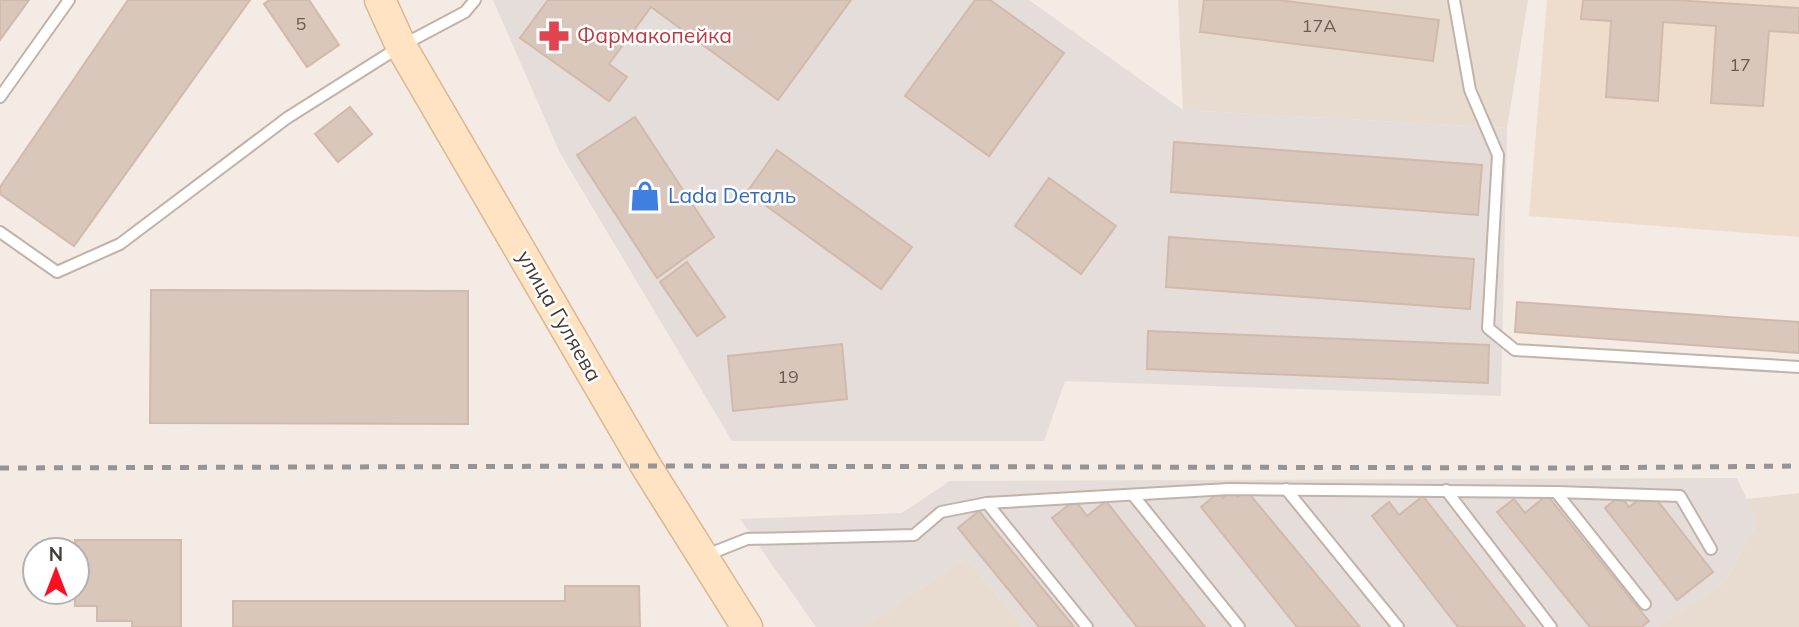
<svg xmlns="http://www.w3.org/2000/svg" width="1799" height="627" font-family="Mulish,sans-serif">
  <rect width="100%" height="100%" fill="#f3ebe4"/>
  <g fill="#e8dcd1">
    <polygon points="1178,0 1528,0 1507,128 1183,110"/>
    <polygon points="1799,493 1799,627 1657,627 1725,582 1757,522 1746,499"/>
    <polygon points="966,558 1023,627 862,627"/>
  </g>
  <g fill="#e5ddd9">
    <polygon points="493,0 1029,0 1183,110 1507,128 1501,396 1065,381 1044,441 732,441 560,153"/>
    <polygon points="1737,478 1757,522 1725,582 1657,627 1023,627 966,558 862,627 816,627 740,519 902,513 950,481"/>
  </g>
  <polygon fill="#edc" points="1547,0 1799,0 1799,237 1529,216"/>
  <g fill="#d9c7bb" stroke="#d1baab" stroke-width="2">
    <polygon points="0,0 29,0 0,40"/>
    <polygon points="128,0 250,0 74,246 0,194 0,187"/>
    <polygon points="269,0 309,0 339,45 307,67 264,4"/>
    <polygon points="548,0 851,0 778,100 651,7 609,64 627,77 609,101 520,38"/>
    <polygon points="975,0 990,0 1064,53 989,156 905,96"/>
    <polygon points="1204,0 1278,0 1439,20 1433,61 1200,32"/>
    <polygon points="1583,0 1674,0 1799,8 1799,33 1769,31 1763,106 1711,103 1716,26 1663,22 1658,101 1606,97 1611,21 1581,19"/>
    <polygon points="350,107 372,134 338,162 315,134"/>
    <polygon points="635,117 714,237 657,278 577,155"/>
    <polygon points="1174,142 1482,165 1478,215 1171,192"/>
    <polygon points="777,150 912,247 881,289 747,192"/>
    <polygon points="1049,178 1116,226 1081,274 1015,226"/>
    <polygon points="1169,237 1474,259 1470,309 1166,287"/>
    <polygon points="687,262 725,317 697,336 660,282"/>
    <polygon points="151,290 468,291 468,424 150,423"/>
    <polygon points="1517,302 1799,322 1799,353 1515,332"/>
    <polygon points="1148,331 1489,345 1488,383 1147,369"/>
    <polygon points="842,344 847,399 733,411 728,356"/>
    <polygon points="1232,490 1238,497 1246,490 1360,627 1297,627 1201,507 1218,493 1223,498"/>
    <polygon points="1650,491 1713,572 1677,600 1605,508 1620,496 1629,507"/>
    <polygon points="1547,495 1649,621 1642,627 1590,627 1497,512 1514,499 1525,513"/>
    <polygon points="1423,496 1525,627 1458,627 1372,516 1389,502 1399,515"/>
    <polygon points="1075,500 1087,516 1106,501 1205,627 1137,627 1052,518"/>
    <polygon points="979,511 1056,605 1074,627 1039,627 958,528"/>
    <polygon points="75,540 181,540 181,627 132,627 132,621 97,621 97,606 75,606 75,592 77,592 77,550 75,550"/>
    <polygon points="565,586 639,586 640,627 233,627 233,601 565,601"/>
  </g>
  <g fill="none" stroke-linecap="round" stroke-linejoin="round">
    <g stroke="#c2b3a9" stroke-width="14">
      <g id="service">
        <polyline points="1454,0 1470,90 1498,155 1488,328 1515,350 1799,367"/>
        <polyline points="0,97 69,0"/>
        <polyline points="0,232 57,272 120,244 287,118 401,46 465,12 475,0"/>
        <polyline points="1286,489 1398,627"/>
        <polyline points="1446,490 1551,627"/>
        <polyline points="1556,492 1680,496 1711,549"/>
        <polyline points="1133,495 1239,627"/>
        <polyline points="987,503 1087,627"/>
        <polyline points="704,556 747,539 914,535 941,512 987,503 1229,489 1556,492 1645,604"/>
      </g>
    </g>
    <g stroke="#dbb792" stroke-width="33">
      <polyline id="secondary" points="380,0 401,46 646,466 747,627"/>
    </g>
    <use href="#service" stroke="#fff" stroke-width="10"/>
    <use href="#secondary" stroke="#ffe3c2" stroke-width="30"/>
    <polyline stroke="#959595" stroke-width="5" stroke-dasharray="9 9" stroke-linecap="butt" points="0,468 646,466 1574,468 1799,466"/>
  </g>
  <defs>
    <g id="pharmacy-bare" transform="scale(2.415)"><path d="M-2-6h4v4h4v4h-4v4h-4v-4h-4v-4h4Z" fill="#e0444e" stroke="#fff" stroke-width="2.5" paint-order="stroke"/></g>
    <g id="shop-bare" transform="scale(2.415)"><path d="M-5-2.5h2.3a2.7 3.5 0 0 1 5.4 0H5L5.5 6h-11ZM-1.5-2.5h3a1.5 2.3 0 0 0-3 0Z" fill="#3f7fe0" stroke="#fff" stroke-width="2.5" paint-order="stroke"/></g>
  </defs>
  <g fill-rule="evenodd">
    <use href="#pharmacy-bare" x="554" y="36"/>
    <use href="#shop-bare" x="645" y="196"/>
  </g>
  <g text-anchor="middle" stroke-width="5" stroke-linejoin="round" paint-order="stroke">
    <g font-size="18" fill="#6b5d55">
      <text x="301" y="30">5</text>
      <text x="1319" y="32">17А</text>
      <text x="1740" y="71">17</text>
      <text x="788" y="383">19</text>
    </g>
    <g font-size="21" fill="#be3a42" stroke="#fff" text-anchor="start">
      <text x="577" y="43">Фармакопейка</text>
    </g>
    <g font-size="21" fill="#366cbe" stroke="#fff" text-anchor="start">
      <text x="668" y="203">Lada Dеталь</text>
    </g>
    <g font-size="21" fill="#463a33" stroke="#fff">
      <text transform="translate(559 316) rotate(60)" y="7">улица Гуляева</text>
    </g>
  </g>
  <g transform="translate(56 571)"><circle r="33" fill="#ffffff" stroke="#b5b0ad" stroke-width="2"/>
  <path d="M0-5L12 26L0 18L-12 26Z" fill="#ff0f21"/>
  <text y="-10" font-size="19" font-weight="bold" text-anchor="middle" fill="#463a33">N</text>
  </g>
</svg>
